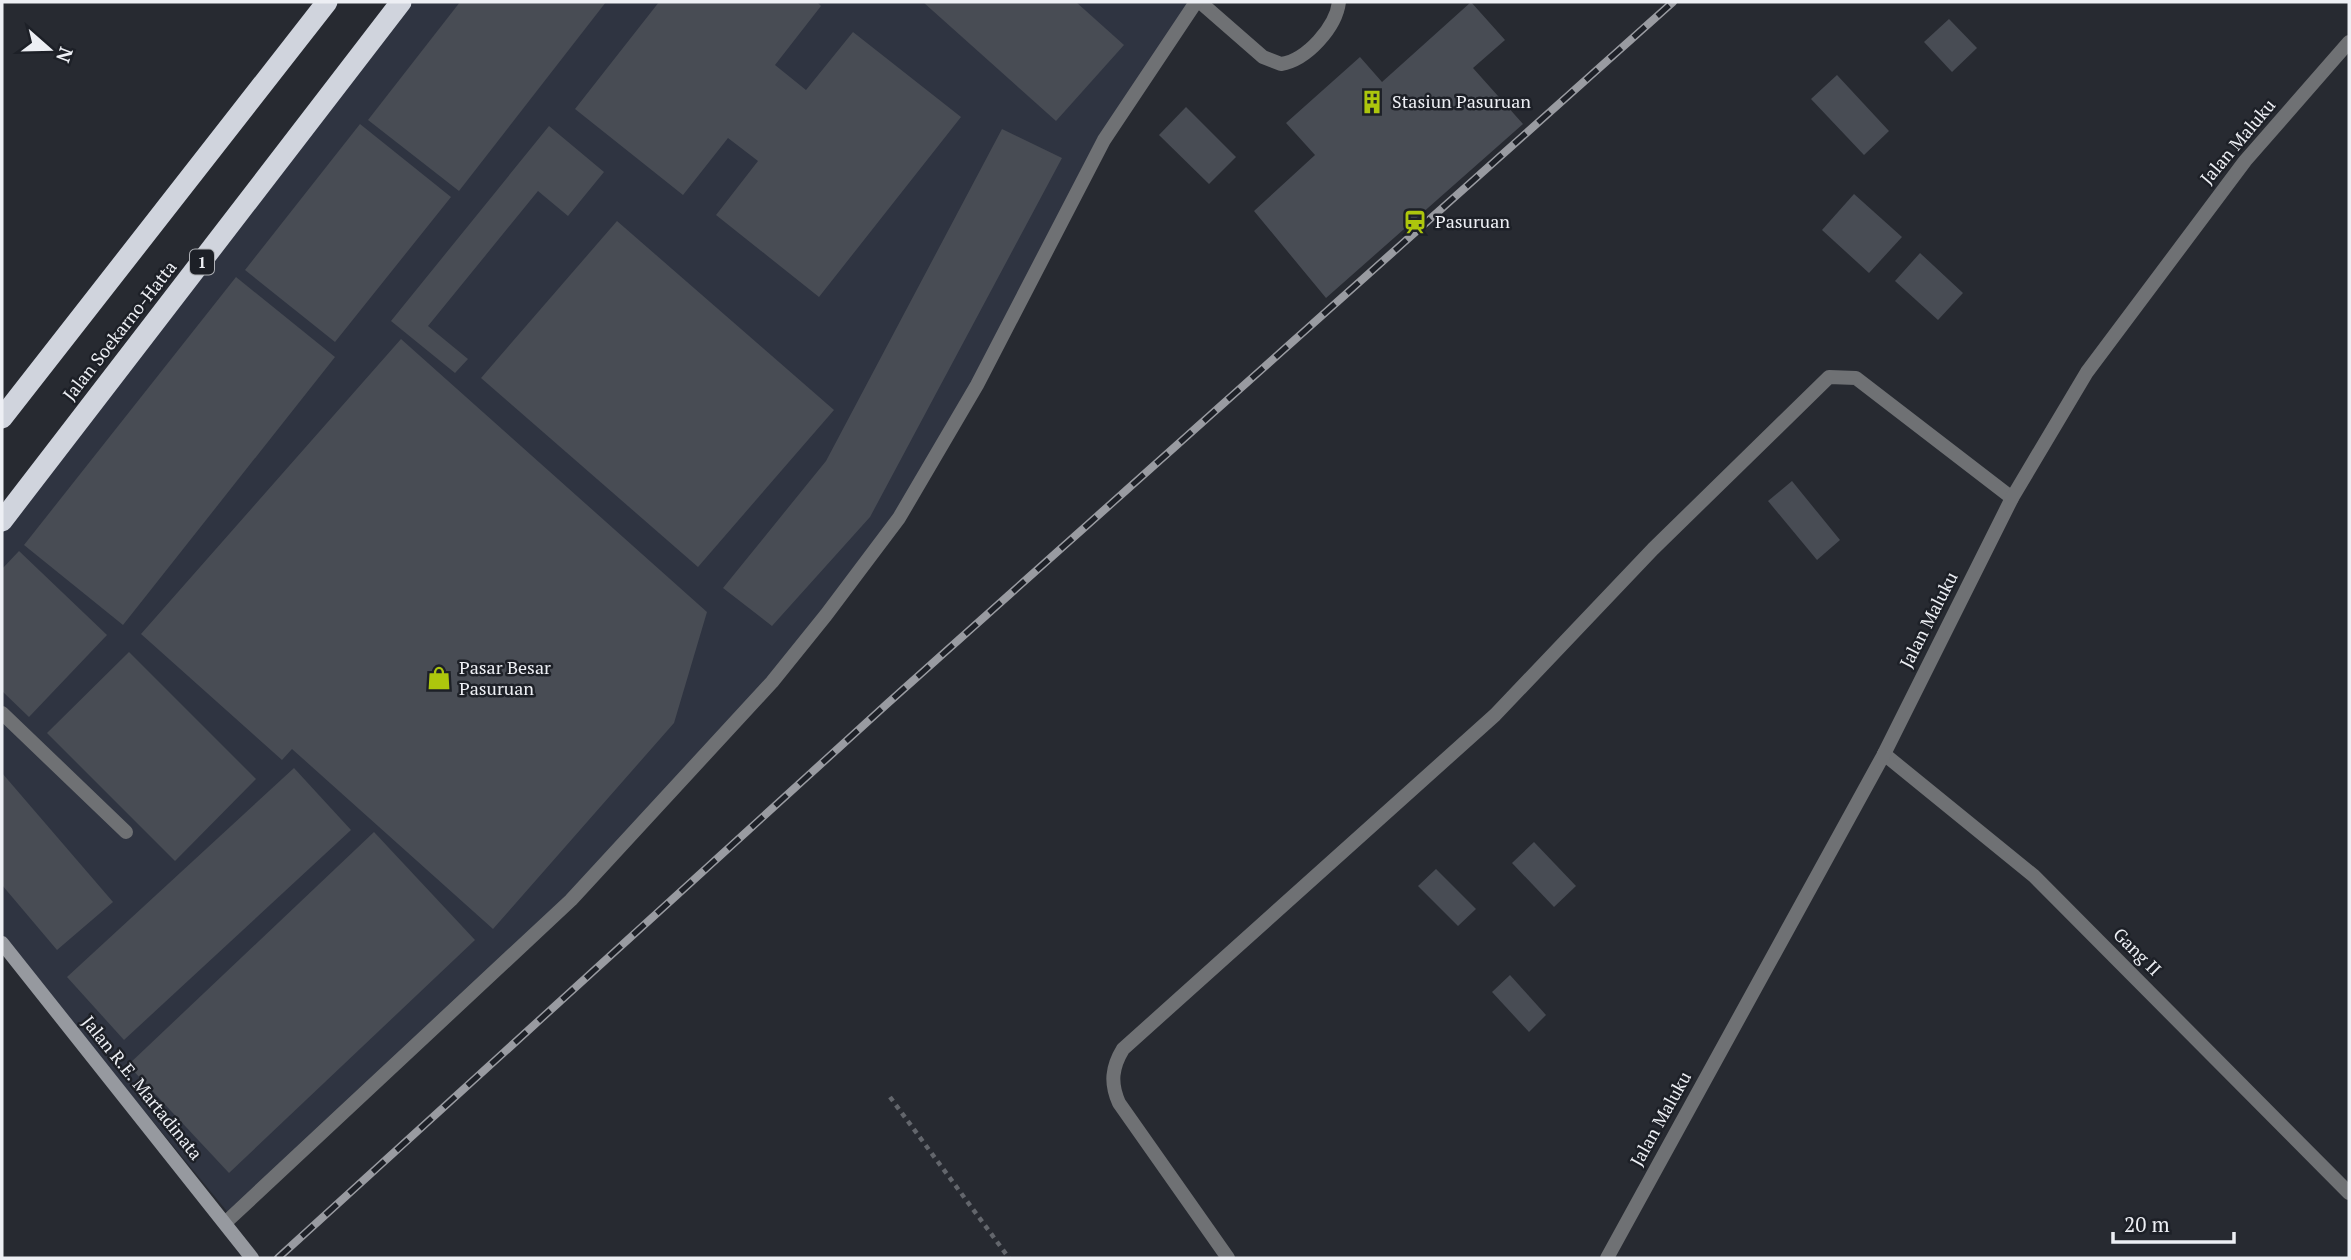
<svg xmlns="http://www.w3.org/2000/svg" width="2351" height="1260" font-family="'PT Serif',serif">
  <rect width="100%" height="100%" fill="#272a31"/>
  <polygon fill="#2f3441" points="403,2 1195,2 1097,145 969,388 887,527 775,678 594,872 230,1215 2,938 2,526"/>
  <g fill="#484c54">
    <polygon points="460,2 606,2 459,191 368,120"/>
    <polygon points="659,2 817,2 821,6 775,65 806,90 853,32 961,117 819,297 716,215 758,161 728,138 683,195 575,109"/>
    <polygon points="923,2 1076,2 1124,45 1056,121"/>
    <polygon points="1471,2 1505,40 1473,68 1523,124 1326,298 1254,211 1315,155 1286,123 1360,57 1382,82"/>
    <polygon points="1949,19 1977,48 1952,72 1924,42"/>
    <polygon points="1837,75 1889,131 1864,155 1811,99"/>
    <polygon points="1186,107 1236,157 1209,184 1159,135"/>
    <polygon points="360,124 451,197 335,342 245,270"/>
    <polygon points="549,126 604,172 568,216 538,191 428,326 468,359 455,373 391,321"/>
    <polygon points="1002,129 1062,158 870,517 772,626 723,588 826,461"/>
    <polygon points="1854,194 1902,237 1869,273 1822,230"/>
    <polygon points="617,221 834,410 698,567 481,378"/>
    <polygon points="1920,253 1963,293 1938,320 1895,281"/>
    <polygon points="236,277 335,357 123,625 24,545"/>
    <polygon points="401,339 707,612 674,723 493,929 292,749 282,760 141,634"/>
    <polygon points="1792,481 1840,540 1817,560 1768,501"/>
    <polygon points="19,551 107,635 29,717 2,691 2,569"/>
    <polygon points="129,652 256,779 175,861 47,733"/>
    <polygon points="294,768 351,830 124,1040 67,977"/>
    <polygon points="2,773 113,902 57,950 2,885"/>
    <polygon points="374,832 475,940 229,1173 128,1065"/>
    <polygon points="1534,842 1576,886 1554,907 1512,863"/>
    <polygon points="1436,869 1476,909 1458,926 1418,886"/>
    <polygon points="1510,975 1546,1015 1529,1032 1492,992"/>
  </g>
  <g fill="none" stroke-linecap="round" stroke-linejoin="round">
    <polyline stroke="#63666c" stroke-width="4.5" stroke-dasharray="5 5" stroke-linecap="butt" points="890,1097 1009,1258"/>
    <path stroke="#6f7174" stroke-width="14" d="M1200,2l63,55 18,7c26,-4 55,-37 58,-62"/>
    <g stroke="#6f7174" stroke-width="14">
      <polyline points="2,713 126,832"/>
      <polyline points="1884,754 2034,876 2349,1193"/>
      <polyline points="225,1223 571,900 772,682 826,615 899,518 977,385 1104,140 1196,2"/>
      <path d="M1228,1258l-109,-155c-9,-20 -7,-36 4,-54l372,-334 158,-166 176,-172 27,1 156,120"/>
      <polyline points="1607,1258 1884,754 2012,498 2087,372 2245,161 2349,42"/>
    </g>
    <polyline stroke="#96999f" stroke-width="14" points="2,943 252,1258"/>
    <g stroke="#d0d4dd" stroke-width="21">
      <polyline points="2,418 327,2"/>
      <polyline points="2,521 401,2"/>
    </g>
    <g stroke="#999ba1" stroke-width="8">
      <polyline id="rail" points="278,1258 888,703 1673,2"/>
    </g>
    <use href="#rail" stroke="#1d2027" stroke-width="5" stroke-dasharray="16" stroke-linecap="butt"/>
  </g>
  <defs>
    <g id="building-bare" transform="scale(1.89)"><path d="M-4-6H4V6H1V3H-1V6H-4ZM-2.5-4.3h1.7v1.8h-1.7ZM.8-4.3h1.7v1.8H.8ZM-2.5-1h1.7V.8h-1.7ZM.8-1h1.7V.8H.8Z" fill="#adc60d" stroke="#1d2027" stroke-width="2.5" paint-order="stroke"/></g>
    <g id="station-bare" transform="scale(1.89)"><path d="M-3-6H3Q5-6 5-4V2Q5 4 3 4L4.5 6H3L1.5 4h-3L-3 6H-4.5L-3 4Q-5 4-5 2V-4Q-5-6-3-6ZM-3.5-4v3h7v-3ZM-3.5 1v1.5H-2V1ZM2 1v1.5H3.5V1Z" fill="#adc60d" stroke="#1d2027" stroke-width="2.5" paint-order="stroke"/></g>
    <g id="shop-bare" transform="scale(1.89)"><path d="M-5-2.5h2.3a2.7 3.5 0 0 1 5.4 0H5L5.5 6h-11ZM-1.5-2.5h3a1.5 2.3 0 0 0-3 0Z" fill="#adc60d" stroke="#1d2027" stroke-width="2.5" paint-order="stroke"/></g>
  </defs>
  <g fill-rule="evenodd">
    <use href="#building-bare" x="1372" y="102"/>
    <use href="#station-bare" x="1415" y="222"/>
    <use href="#shop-bare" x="439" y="678"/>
  </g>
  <g text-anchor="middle" stroke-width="5" stroke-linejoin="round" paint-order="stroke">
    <rect fill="#1d2027" stroke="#afb1b6" stroke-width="2" x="190" y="249.5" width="24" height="25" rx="5"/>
    <g font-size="16" font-weight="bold" fill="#edeff4">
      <text x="202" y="268">1</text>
    </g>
    <g font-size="18" fill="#edeff4" stroke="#1d2027" text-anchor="start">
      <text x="1392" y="108">Stasiun Pasuruan</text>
      <text x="1435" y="228">Pasuruan</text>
      <text x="459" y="674">Pasar Besar<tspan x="459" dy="21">Pasuruan</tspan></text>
    </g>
    <g font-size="18" fill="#edeff4" stroke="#1d2027">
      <text transform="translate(2238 142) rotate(-50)" y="6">Jalan Maluku</text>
      <text transform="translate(120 331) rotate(-52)" y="6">Jalan Soekarno-Hatta</text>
      <text transform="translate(1929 620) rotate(-63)" y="6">Jalan Maluku</text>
      <text transform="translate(2137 952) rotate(45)" y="6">Gang II</text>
      <text transform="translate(142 1088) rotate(51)" y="6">Jalan R.E. Martadinata</text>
      <text transform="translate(1661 1119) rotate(-61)" y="6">Jalan Maluku</text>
    </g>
  </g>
  <rect width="2351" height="1260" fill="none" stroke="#edeff4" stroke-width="7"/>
  <g transform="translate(49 49) rotate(110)" stroke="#1d2027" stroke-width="5" paint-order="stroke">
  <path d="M0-5L12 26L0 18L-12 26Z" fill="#edeff4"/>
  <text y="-10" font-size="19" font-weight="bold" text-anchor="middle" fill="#edeff4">N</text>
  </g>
  <path d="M2113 1232v10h121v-10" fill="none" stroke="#edeff4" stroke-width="3.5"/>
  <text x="2124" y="1232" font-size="21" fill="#edeff4" stroke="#1d2027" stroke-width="5" paint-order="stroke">20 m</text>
</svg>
